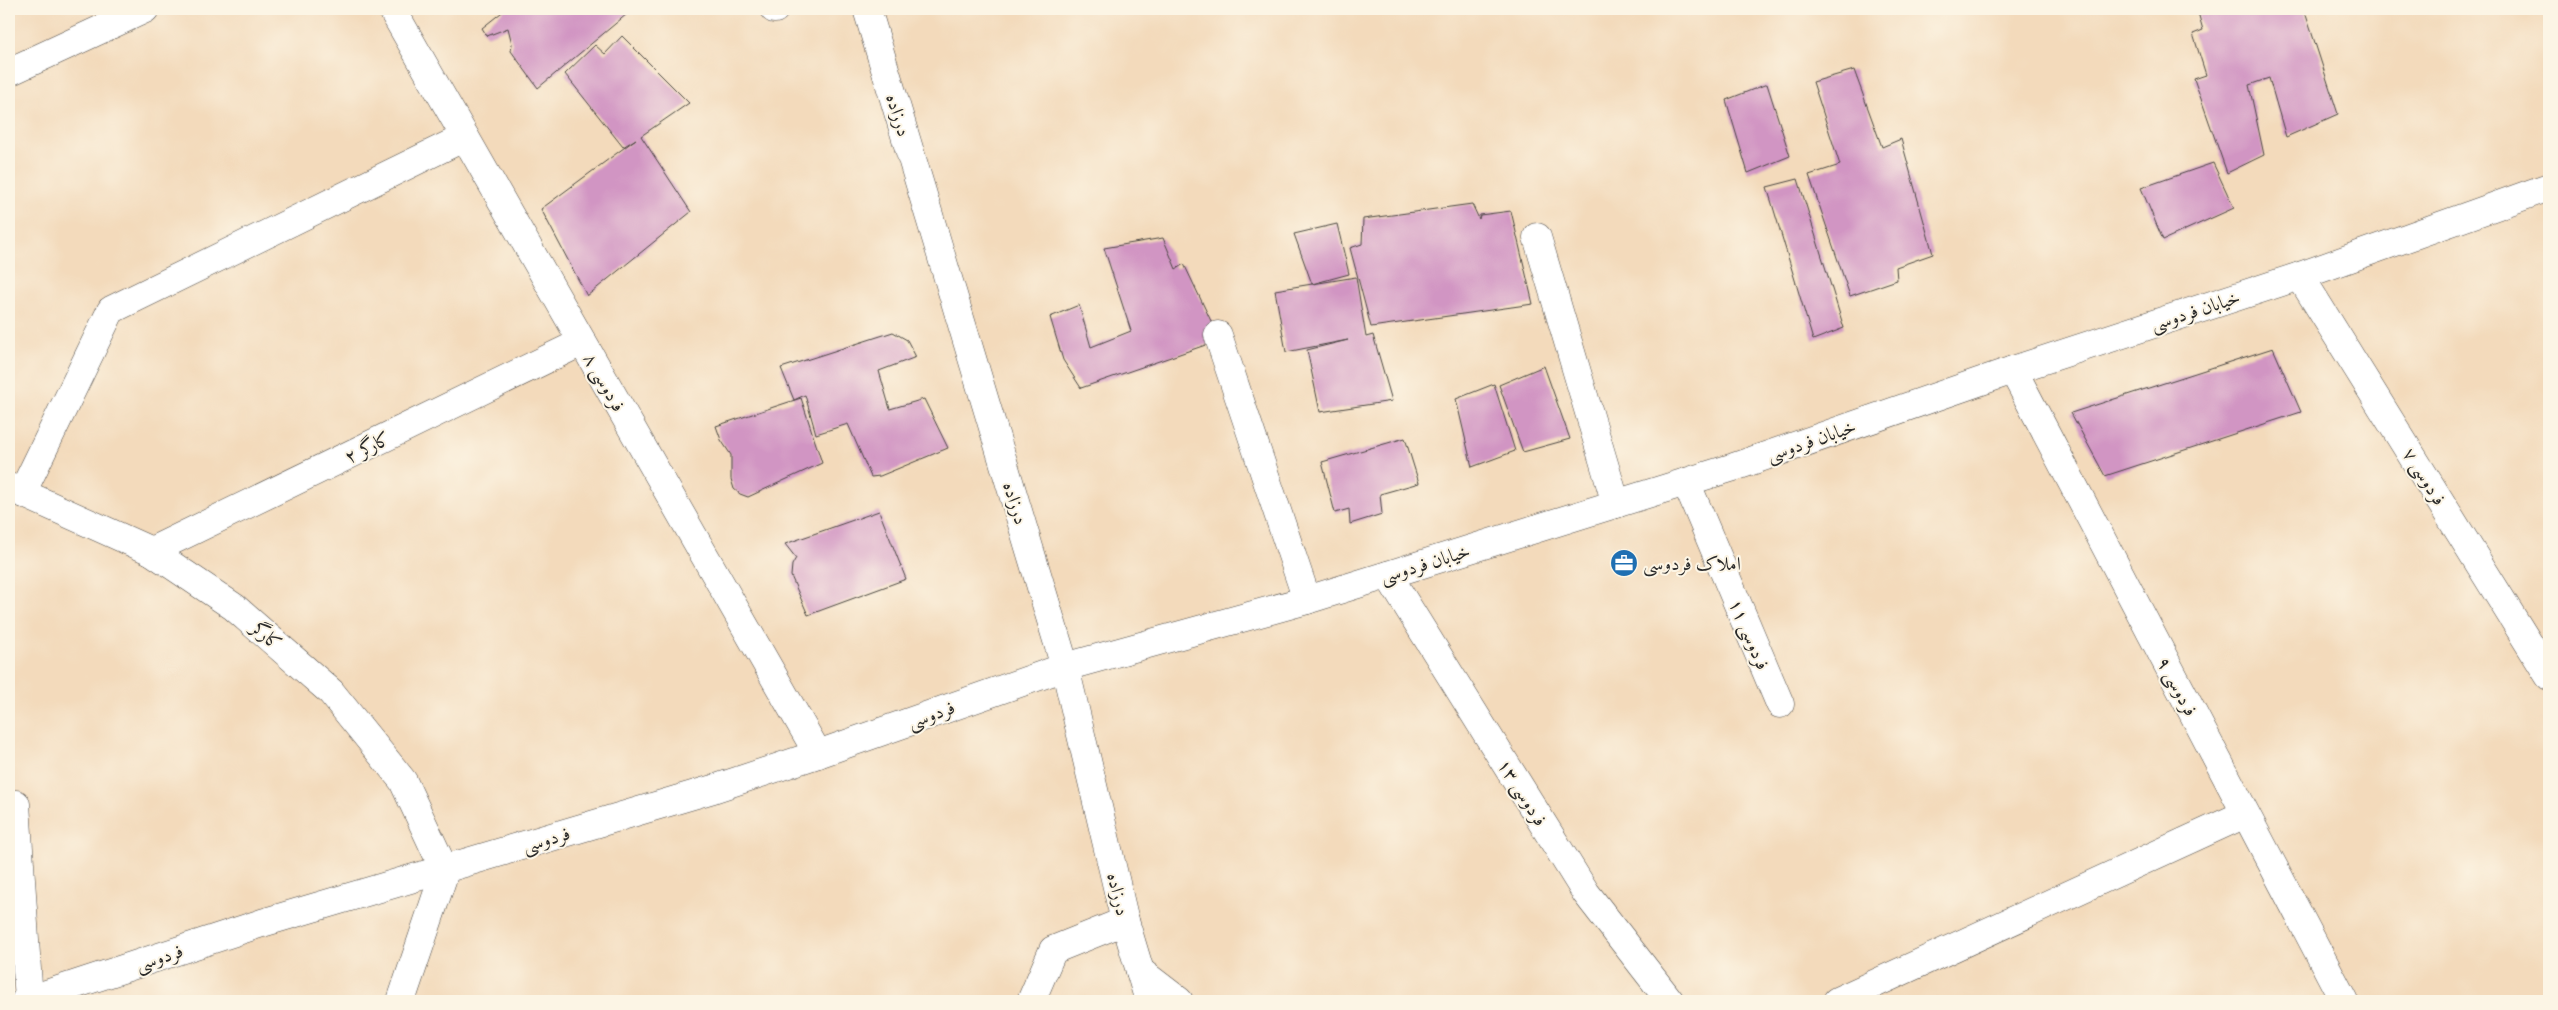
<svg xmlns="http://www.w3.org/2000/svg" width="2558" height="1010" font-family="'IM FELL Double Pica',Amiri,serif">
  <rect width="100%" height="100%" fill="#fcf5e5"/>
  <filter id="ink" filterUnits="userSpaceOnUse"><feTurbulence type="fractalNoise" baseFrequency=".02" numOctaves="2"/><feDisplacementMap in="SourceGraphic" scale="10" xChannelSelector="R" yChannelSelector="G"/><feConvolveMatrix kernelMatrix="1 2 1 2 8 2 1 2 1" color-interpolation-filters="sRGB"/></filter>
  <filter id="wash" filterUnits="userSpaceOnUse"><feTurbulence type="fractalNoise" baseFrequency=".0096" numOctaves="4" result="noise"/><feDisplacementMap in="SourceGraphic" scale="20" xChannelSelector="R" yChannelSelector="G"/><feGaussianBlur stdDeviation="1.12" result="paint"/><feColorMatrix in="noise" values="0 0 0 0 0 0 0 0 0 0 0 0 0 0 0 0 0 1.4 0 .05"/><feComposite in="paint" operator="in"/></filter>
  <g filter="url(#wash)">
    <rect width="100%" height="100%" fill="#f3dabb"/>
    <g id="blocks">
      <g fill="#d195c3">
        <polygon points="506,9 633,9 538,88 511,51 512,44 508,28 487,36 482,28"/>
        <polygon points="2197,9 2304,9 2338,114 2286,137 2269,78 2249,85 2264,155 2227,173 2194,79 2206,75 2193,34 2203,30"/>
        <polygon points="622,36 689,103 641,136 691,212 587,296 541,209 636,139 623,147 565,74 595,45 605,54"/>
        <polygon points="1854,70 1882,147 1901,139 1933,254 1896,267 1897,280 1850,296 1809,175 1840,165 1813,82"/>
        <polygon points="1767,84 1790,156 1748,173 1726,100"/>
        <polygon points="2213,163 2234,208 2163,240 2141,188"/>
        <polygon points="1798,179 1844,328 1813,340 1767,187"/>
        <polygon points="1472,204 1479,219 1480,215 1511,211 1533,304 1371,327 1350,248 1362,244 1363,219"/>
        <polygon points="1337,224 1349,274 1312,284 1294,234"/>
        <polygon points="1163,238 1176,269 1184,264 1220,340 1081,388 1063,360 1050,317 1079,305 1091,347 1131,331 1104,248"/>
        <polygon points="1356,277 1366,337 1373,335 1392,401 1320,412 1307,350 1348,340 1286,352 1275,290"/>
        <polygon points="893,332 907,340 916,357 879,371 890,409 924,399 948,448 880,476 871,477 848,424 816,434 805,395 794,400 781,368"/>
        <polygon points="2273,348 2301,412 2105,476 2071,413"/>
        <polygon points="1544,366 1570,439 1523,452 1499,385"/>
        <polygon points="1494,384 1515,451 1472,467 1456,399"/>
        <polygon points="801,398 822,463 748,497 740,494 734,489 731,479 731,455 721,440 716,426"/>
        <polygon points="1405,438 1419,483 1380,494 1382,514 1350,524 1349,509 1335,513 1322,462"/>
        <polygon points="879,511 906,579 808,615 791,576 792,565 796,558 785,544"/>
      </g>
    </g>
  </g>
  <g filter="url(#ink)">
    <use href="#blocks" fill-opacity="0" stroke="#494541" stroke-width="1"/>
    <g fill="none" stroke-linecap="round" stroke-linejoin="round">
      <g stroke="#494541" stroke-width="29">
        <g id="street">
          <polyline points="392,9 818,754"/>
          <polyline points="774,9 775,9"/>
          <polyline points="9,72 145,9"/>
          <polyline points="1537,237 1616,504"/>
          <polyline points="2300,276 2549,676"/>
          <polyline points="1218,335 1307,600"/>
          <polyline points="2013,370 2344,1001"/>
          <polyline points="1686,482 1780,704"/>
          <polyline points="22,493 111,310 465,137"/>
          <polyline points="151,551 582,342"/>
          <polyline points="1388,575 1586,893 1670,1001"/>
          <polyline points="16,804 29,1000"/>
          <polyline points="1140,971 1179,1001"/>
          <polyline points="401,1001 445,871"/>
          <polyline points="1031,1001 1053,950 1125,921"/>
          <polyline points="1837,1001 2245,814"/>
        </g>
      </g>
      <g stroke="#494541" stroke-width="29">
        <g id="secondary">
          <polyline points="867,9 1065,667 1125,921 1149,1001"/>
          <polyline points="9,487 151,551 234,607 331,692 403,781 445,871"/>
          <polyline points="25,1001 262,923 713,789 818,754 1065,667 1307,600 1734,467 2013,370 2300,276 2549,187"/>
        </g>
      </g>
      <use href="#street" stroke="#fff" stroke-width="28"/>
      <use href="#secondary" stroke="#fff" stroke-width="28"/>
    </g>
  </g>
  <defs>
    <g id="office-disc" transform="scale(1.4375)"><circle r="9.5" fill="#1f6fb2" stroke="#fcf5e5"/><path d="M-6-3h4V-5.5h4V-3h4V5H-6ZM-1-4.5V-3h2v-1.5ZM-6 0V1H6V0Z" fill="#fff"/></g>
  </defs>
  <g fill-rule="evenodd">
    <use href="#office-disc" x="1624" y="563"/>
  </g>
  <g text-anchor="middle" stroke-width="4" stroke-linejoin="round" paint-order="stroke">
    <g font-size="19" fill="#2b2b2b" stroke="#fcf5e5">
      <text transform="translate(899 115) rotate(73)" y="7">درزاده</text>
      <text transform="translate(2195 310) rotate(-18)" y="7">خیابان فردوسی</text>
      <text transform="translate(605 382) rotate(60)" y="7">فردوسی ۸</text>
      <text transform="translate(1811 440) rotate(-19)" y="7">خیابان فردوسی</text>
      <text transform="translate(367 447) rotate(-26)" y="7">کارگر ۲</text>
      <text transform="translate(2425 476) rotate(58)" y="7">فردوسی ۷</text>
      <text transform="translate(1016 503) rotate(73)" y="7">درزاده</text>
      <text transform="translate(1425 563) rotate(-17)" y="7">خیابان فردوسی</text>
      <text transform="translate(1750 634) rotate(67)" y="7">فردوسی ۱۱</text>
      <text transform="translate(267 635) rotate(41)" y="7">کارگر</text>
      <text transform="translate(2178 686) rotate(62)" y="7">فردوسی ۹</text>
      <text transform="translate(931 714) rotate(-20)" y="7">فردوسی</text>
      <text transform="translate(1523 792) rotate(58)" y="7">فردوسی ۱۳</text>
      <text transform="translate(546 839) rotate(-17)" y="7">فردوسی</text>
      <text transform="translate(1119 894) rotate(77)" y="7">درزاده</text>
      <text transform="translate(159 957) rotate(-18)" y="7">فردوسی</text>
    </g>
    <g font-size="19" fill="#2b2b2b" stroke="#fcf5e5" text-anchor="start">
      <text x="1643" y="570">املاک فردوسی</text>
    </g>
  </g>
  <rect width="2558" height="1010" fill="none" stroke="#fcf5e5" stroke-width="30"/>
</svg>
